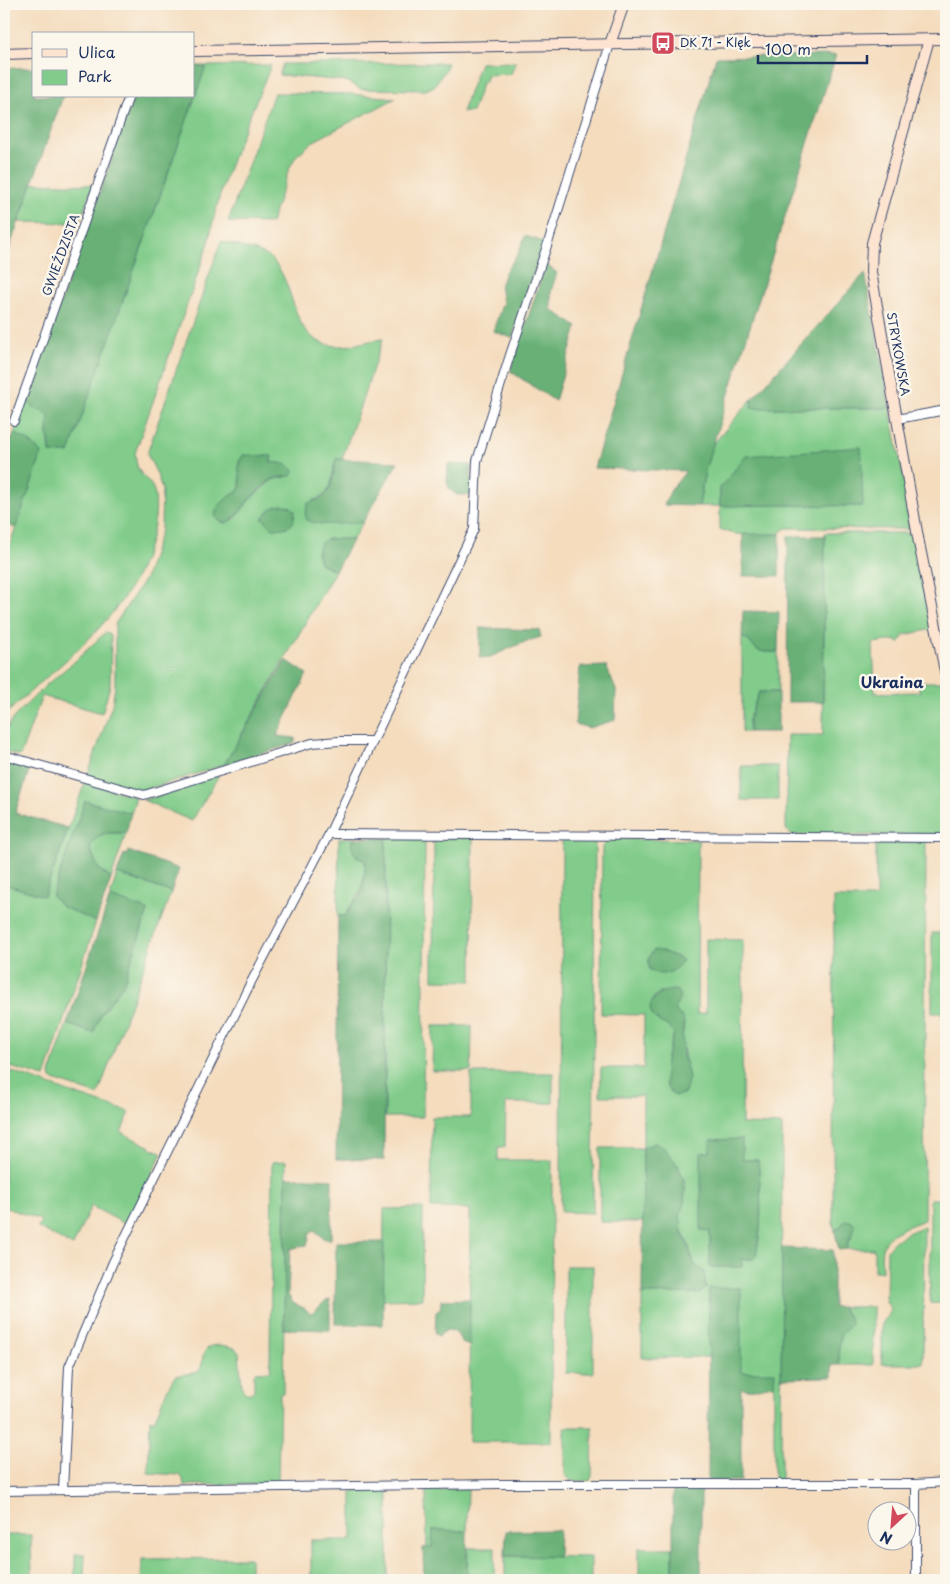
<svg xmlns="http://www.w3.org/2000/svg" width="950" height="1584" font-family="'Playpen Sans',sans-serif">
  <rect width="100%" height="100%" fill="#fbf7ec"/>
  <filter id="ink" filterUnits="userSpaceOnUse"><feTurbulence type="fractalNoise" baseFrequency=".02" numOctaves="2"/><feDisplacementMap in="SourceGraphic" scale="10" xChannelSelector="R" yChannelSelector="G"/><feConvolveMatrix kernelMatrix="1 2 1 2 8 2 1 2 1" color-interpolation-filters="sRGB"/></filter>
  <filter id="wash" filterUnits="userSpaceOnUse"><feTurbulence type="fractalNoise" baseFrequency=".0096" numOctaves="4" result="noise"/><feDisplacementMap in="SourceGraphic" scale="20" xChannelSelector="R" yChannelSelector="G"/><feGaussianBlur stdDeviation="1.12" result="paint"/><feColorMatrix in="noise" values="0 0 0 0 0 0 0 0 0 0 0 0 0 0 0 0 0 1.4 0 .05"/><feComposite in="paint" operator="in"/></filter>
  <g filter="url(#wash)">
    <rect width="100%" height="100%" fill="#f4dcbd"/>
    <g fill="#81cc8a" stroke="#4e7e74" fill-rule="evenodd">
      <polygon points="516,62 511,74 486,75 486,81 483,81 472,112 462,112 480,63"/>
      <polygon points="447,63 446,69 434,86 426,90 360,89 346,81 279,75 283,64"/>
      <path d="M271,65c-23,57 -52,115 -62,177l-74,211c1,5 1,11 3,15 5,12 16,14 17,28 2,16 -1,31 -5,45 -21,79 -92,122 -146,175v-155l38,-108 -15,-13 -13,-7 12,-33 6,6 17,10 -1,18 2,19 19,-1 137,-386z"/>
      <polygon points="274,93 351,94 396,98 312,142 296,156 289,169 271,223 228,222"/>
      <polygon points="32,183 93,185 79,223 19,222"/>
      <path d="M221,241c9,3 42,11 48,16 31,26 17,86 68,89 15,1 31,-6 46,-7l-41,120h-6c-6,16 0,35 -22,41l8,24 41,-2 -10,17h-25l-11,12 3,12 15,8 -111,194 -83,26 -54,-14 25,-72 3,-19v-62l30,-45 16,-49 1,-41 -5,-15 -10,-20zM272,457l-2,5 14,2 9,11 -21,5 -22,19 -16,21 -9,-20 14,-10c4,-10 -2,-19 0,-29z"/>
      <path d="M752,399l-1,9h139l23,118 -4,3 -123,-1 -6,4v2c-19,0 -43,4 -60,-5v-23h-21l6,-36 8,-26zM747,456l115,50 -82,-1 -60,1v-18z"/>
      <polygon points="825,533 914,533 933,629 904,635 899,643 895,640 873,643 875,693 919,692 919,682 944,682 946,694 946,835 791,835 786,829 787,735 823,735"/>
      <polygon points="106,632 111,635 110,686 102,713 42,696 20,756 4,751 4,732 15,716 46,685 74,662"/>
      <path d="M742,637c7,3 9,7 14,12 6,4 15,3 22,3v40h-19l-10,27v13h-7z"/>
      <rect x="741" y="766" width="37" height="34"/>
      <polygon points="219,775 192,821 143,800 159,796 175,788"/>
      <polygon points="85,782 136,797 131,813 85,801 52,896 61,906 96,922 45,1077 4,1065 4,884 44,896"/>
      <path d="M106,833h20l-15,46 -13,-11 -8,-20c3,-9 7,-12 16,-15z"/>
      <polygon points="339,838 354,838 351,845 356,856 365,861 366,867 361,891 345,916 338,916"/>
      <polygon points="386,838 423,838 425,840 423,1117 385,1117"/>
      <polygon points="436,838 473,838 472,981 433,980 434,840"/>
      <polygon points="562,839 595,839 593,1213 561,1212"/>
      <path d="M608,839l90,1 -1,174 9,-1v-74l37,1 -1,184 40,1 -1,356 -7,-1v-107l-33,-1 -32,-84v69l-67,1v-64l58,-1 6,-6 -2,-15c-3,-2 -7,-5 -9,-7 -4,-5 -5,-13 -6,-19 -4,-10 -12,-21 -9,-33 4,-13 8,-24 2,-38 -5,-13 -16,-22 -27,-32l-12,5v74h-43v-74h43v-52h-43l1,-28h43v-53l-43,-1 1,-167zM662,951l19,8 -9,11 -5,4zM664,991l14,12 -3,5 2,5 6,5c2,8 -1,13 -1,20 1,14 4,27 7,40l-23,8v-26l8,-27 -23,-31 4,-6zM710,1153l32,7h16c2,19 7,87 -6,99h-10v8h-32v-36l-9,-1z"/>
      <path d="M876,841h50l-2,379c-13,6 -36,11 -41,26 -3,7 -1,18 -1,25h-8v-22h-27c1,-9 9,-16 7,-25l-17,4 -2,4 -2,-10 1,-324h42z"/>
      <polygon points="117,874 171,892 98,1095 51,1079 50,1074 67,1024 93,1033 101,1014 123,985 148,911 110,897"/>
      <rect x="932" y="933" width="14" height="80"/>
      <polygon points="433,1026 472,1026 471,1071 432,1071"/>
      <path d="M4,1069c42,14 83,31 126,43l-9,20 41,21 -35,72 -36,-19 -18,40 -35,-18 3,-8 -37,-13z"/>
      <polygon points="471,1073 553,1073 553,1103 506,1103 505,1147 498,1147 498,1160 552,1160 551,1442 469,1442 470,1209 431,1208 432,1117 471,1117"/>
      <path d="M286,1161l-3,232h-3l-2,91 -94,1 -1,-6 -3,-4 -32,-2 2,-54 4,2 13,-31 8,-14 23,-4c6,-7 3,-12 6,-19 6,-12 21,-7 31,-5l4,5 3,35c2,4 4,6 9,5l3,-3v-16l2,-2 15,-1 -1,-6 2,-203z"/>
      <path d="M930,1199h16v96c-3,7 -9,10 -16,8z"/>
      <polygon points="423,1208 422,1299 383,1300 384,1209"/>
      <path d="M924,1226l-1,138h-41v-40l7,-10 1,-4 -1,-4 -3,-5 1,-51c8,-13 23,-18 37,-24z"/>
      <rect x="566" y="1266" width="27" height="107"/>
      <polygon points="842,1307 873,1307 873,1365 839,1365 839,1338 849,1316 844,1312"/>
      <polygon points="565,1427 593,1427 592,1476 590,1481 571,1481 565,1475"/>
      <polygon points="468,1488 467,1531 433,1530 432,1547 427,1548 426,1491 429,1489 436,1489 438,1491 443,1491 445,1489"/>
      <polygon points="388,1490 388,1580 311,1580 311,1540 352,1540 352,1491"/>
      <polygon points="4,1535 31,1535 32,1576 4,1576"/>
      <polygon points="468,1548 495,1548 494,1580 467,1580"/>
      <rect x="639" y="1548" width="34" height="32"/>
      <polygon points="75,1554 85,1554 84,1580 75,1580"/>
      <polygon points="505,1556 591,1557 591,1580 505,1580"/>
      <polygon points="250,1558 250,1576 283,1577 282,1580 141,1580 142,1559"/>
    </g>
    <g fill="#68b076" stroke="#42706a">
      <polygon points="836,55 713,444 705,470 699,506 664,505 671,490 686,471 594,468 716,57"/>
      <polygon points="194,66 206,66 69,453 50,453 50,445 48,434 49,416 32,406 26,400 134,96 194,96"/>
      <polygon points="4,68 34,68 34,96 63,96 4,263"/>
      <polygon points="525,236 544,242 512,338 493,331 503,302 500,286 505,272 518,254"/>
      <polygon points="546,264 557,273 551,291 551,309 577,327 555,401 510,371"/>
      <polygon points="865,273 890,408 751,408 752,399"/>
      <polygon points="14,433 27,440 42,453 16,528 4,524 4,452 7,452"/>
      <polygon points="861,447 863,506 780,505 720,506 720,488 746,456"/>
      <path d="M243,455l29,1 -2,6c9,1 19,1 24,9l-1,4c-7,3 -13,1 -20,4 -8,5 -19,15 -25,22 -7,9 -11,17 -22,22l-5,-1 -6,-6c1,-13 15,-19 24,-26 5,-14 -6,-21 4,-35z"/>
      <path d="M336,459l62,3 -35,60c-16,1 -43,6 -56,-2l-2,-6 3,-11c5,-2 12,-3 15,-6 12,-9 9,-26 13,-38z"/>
      <polygon points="448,464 471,465 471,495 457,495 450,490 447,482"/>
      <path d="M283,505l8,2 4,4 -2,12c-5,5 -17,8 -23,3 -3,-2 -4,-5 -6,-7h-2c6,-9 11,-13 21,-14z"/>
      <polygon points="743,534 780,534 779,576 743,576"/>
      <polygon points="788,536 825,536 823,702 787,702"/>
      <path d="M328,539h25l-18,32 -14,-8c-5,-10 -5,-20 7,-24z"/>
      <path d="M743,611l36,1 -1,40c-7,0 -16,1 -22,-3 -5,-5 -7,-9 -14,-12z"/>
      <polygon points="480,628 539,630 541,637 527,641 490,657 480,658"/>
      <polygon points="286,660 307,674 277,736 295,738 295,743 224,765"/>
      <polygon points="606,666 616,690 615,720 589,728 575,724 580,667"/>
      <polygon points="759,692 778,692 778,732 749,732 749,719"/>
      <polygon points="4,760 30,768 15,813 68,828 44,896 4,884"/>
      <path d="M85,801l46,12 -5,20c-16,0 -29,-3 -36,15l8,20 13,11 -15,43 -35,-16 -9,-10z"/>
      <path d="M354,838h32l-2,322 -48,-1 2,-243h7c3,-3 3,-6 6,-10 2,-4 6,-6 8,-9 4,-7 7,-28 6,-36 -11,-6 -16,-11 -11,-23z"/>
      <polygon points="128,851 179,869 171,892 117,874 124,854 127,855"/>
      <polygon points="110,897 148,910 123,985 101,1014 93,1033 67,1024"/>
      <path d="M654,950l8,1 21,9c-8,12 -20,19 -33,10 -2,-8 -2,-14 4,-20z"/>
      <path d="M672,990l6,1 2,7 -5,10 2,5 6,5 1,5 -2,13 1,19 6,23 -4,15 -8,3 -4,-1 -7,-9 -1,-11 1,-15 8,-27c-7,-10 -11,-7 -18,-14 -15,-14 2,-27 16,-29z"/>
      <path d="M742,1139v21h16c3,33 5,62 -2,95l-3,4h-11v8h-32v-36l-9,-1v-77l9,-1v-12z"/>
      <polygon points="655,1143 664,1148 676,1163 682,1175 685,1190 684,1204 680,1214 682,1232 684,1238 688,1245 694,1264 704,1272 706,1288 700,1293 642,1294 643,1148"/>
      <path d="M286,1177l46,2 -1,60h-6l-11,-9 -4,3 -3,12 -17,4 -2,46 5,8 11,5 6,5c9,-2 11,-12 20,-14v31l-46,-1z"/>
      <polygon points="846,1220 853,1222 855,1227 848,1243 847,1249 839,1250 835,1232"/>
      <polygon points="336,1242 384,1242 383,1325 335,1324"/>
      <path d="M782,1248l51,2v57h9c3,7 9,9 9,17l-2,3 -9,8 -1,30h-7v12l-51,1z"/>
      <path d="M709,1288h32v84h34l-1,13c-13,1 -19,7 -33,3v93h-33z"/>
      <path d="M470,1299v47l-8,-3c-4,-8 -5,-12 -15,-13l-9,6 -3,-2 1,-22c5,-2 5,-7 5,-12z"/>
      <rect x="673" y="1490" width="28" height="90"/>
      <polygon points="433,1530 467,1531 467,1580 424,1580 423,1548 432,1547"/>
      <polygon points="559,1530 558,1557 505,1556 506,1531"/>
    </g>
  </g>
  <g filter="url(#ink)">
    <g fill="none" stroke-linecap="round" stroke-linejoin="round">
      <g stroke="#3c496c" stroke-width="10">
        <g id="street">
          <polyline points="897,419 946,410"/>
          <polyline points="14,421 129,96"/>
          <polyline points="4,755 144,795 312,743 340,741 373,741"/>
          <polyline points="329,834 946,838"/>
          <polyline points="63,1490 69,1367 113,1262 249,986 329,834 474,529 477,461 510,355 548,243 610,44"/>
          <polyline points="4,1491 498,1484 916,1484 946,1482"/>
          <polyline points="916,1580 916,1484"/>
        </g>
      </g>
      <g stroke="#3c496c" stroke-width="12">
        <g id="secondary">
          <polyline points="929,39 872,243 871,272 919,543 946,676"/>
          <polyline points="610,44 624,4"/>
          <polyline points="194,51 946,39"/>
          <polyline points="4,54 34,53"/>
        </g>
      </g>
      <use href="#street" stroke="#fff" stroke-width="8"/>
      <use href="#secondary" stroke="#fde4d1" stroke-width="10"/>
    </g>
  </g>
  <defs>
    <g id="bus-square" transform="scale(1.25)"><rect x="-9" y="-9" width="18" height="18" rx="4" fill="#d1495b" stroke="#fbf7ec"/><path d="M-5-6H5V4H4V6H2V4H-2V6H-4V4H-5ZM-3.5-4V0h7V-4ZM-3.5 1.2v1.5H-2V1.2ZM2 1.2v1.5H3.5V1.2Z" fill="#fff"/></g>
  </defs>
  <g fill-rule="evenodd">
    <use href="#bus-square" x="663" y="43"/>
  </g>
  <g text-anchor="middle" stroke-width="5" stroke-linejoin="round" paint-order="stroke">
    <g font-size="12" fill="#1b2f5e" stroke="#fbf7ec" text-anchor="start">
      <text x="680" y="47">DK 71 - Klęk</text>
    </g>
    <g font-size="12" fill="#1b2f5e" stroke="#fbf7ec">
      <text transform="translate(61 255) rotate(-70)" y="4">GWIEŹDZISTA</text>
      <text transform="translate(898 354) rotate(80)" y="4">STRYKOWSKA</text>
    </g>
    <g font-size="15" font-weight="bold" fill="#1b2f5e" stroke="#fbf7ec">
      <text x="892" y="688">Ukraina</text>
    </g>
  </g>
  <rect width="950" height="1584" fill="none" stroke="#fbf7ec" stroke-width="20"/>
  <rect x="32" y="32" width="162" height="65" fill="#fbf7ec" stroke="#a1a7b3"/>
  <rect x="42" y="49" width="25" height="8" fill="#fde4d1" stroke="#a1a7b3"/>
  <text x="78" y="58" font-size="15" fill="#1b2f5e">Ulica</text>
  <rect x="42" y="70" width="25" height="15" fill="#81cc8a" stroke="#a1a7b3"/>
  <text x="78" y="82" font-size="15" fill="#1b2f5e">Park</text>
  <g transform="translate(892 1526) rotate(206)"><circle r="24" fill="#fbf7ec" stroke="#a1a7b3"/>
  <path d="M0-4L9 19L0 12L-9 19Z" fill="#d1495b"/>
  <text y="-8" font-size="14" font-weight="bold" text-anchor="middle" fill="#1b2f5e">N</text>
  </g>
  <path d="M758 55v8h109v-8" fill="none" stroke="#1b2f5e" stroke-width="2.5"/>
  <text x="765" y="55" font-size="15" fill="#1b2f5e" stroke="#fbf7ec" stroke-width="4" paint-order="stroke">100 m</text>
</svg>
